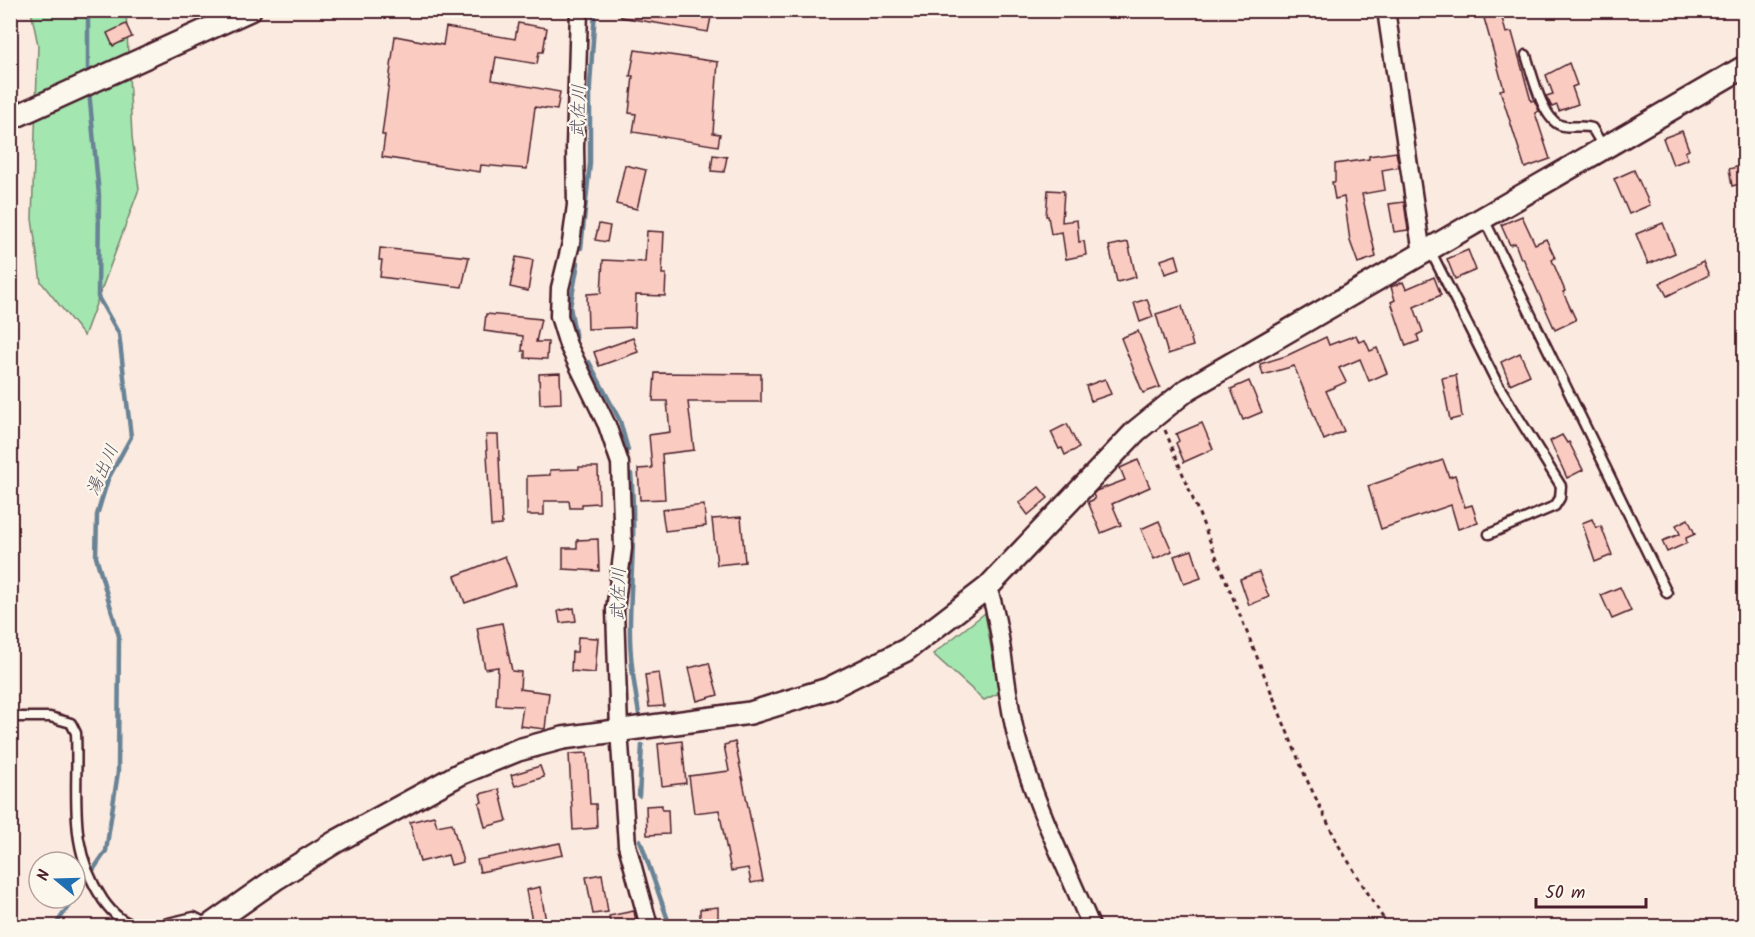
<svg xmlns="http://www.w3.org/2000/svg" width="1755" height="937" font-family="Kalam,'Klee One',sans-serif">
  <rect width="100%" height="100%" fill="#fbeadf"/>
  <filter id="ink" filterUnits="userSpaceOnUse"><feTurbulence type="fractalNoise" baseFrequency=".0167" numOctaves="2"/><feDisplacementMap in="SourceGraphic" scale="12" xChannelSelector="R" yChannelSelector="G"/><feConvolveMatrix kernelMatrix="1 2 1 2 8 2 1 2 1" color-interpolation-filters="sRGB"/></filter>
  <g filter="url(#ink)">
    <g fill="#a4e6b0" stroke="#77826e" stroke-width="1.5">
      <polygon points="31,11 126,11 132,137 139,189 84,336 41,282 32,219 38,45"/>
      <polygon points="985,613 999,693 984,700 933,654"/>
    </g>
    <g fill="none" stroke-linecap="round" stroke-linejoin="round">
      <g stroke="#698396" stroke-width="4.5">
        <polyline points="88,77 88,10"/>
        <polyline points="581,248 590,163 590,85 595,10"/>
        <polyline points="576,339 570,307 578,263"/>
        <polyline points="589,362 620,421 628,450"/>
        <path d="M631,474c5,50 0,98 -1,148 -1,31 4,62 9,92"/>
        <polyline points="639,796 642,745"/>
        <polyline points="640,840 670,926"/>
        <polyline points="55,926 106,851 118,772 119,636 96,557 97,515 108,479 131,437 119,334 98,297 99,195 89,91"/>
      </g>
    </g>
    <g fill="#facbc1" stroke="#4a1f2b" stroke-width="1.5">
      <polygon points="621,10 674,10 711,17 708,32 621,17"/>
      <polygon points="1501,14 1506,33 1512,32 1531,101 1534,100 1539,111 1535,113 1550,159 1525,168 1500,90 1504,89 1484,18"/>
      <polygon points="518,23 547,28 543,52 539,52 537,64 496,57 492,80 560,92 557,110 535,107 527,169 481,165 480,172 382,157 385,135 382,135 395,36 443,45 446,27 515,39"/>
      <polygon points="126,24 132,37 113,46 107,33"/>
      <polygon points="635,50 718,62 713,133 720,134 718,146 633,132 636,114 629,113 633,76 630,76"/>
      <polygon points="1569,63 1577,85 1572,87 1578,104 1559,111 1557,105 1552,107 1546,96 1553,94 1546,75"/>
      <polygon points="1682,131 1689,150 1685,152 1688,159 1673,165 1663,138"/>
      <polygon points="1396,152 1399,167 1382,170 1385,190 1362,194 1376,257 1358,263 1350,241 1344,197 1335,199 1332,182 1335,182 1335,164 1369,159 1369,156"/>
      <polygon points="713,155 727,157 724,172 711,171"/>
      <polygon points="625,165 646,170 637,209 616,204"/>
      <polygon points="1744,165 1744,183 1732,186 1729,169"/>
      <polygon points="1634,170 1650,205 1629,214 1614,179"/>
      <polygon points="1048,190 1064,191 1062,222 1077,220 1079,242 1084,241 1086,255 1066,259 1062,232 1051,234 1048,216 1046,216"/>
      <polygon points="1404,202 1408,230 1394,232 1389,204"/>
      <polygon points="1522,216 1535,244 1546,239 1555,258 1552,260 1565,291 1563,292 1576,320 1555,330 1523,258 1521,259 1515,243 1510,245 1501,225"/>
      <polygon points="1663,223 1675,253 1648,264 1636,234"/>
      <polygon points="599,224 610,226 607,242 595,240"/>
      <polygon points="647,231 664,232 662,274 666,274 665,296 636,295 635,327 588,329 587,294 601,293 603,260 645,262"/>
      <polygon points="1128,242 1136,277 1117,282 1109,246"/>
      <polygon points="380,248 469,257 462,287 380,277 382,260 379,260"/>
      <polygon points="1468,250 1476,270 1455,279 1447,259"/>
      <polygon points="1176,255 1180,269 1165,274 1161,260"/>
      <polygon points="516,257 533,260 528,291 510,287"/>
      <polygon points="1703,262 1709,275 1667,296 1660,283"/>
      <polygon points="1434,277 1441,295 1414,307 1423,332 1417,335 1419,341 1406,346 1391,302 1395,300 1391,287 1403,282 1406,289"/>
      <polygon points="1147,299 1153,317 1140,322 1134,303"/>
      <polygon points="1182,306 1193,346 1168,354 1156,314"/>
      <polygon points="486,314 541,319 536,342 548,342 547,359 525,358 525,351 522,351 523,336 484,331"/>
      <polygon points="1138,331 1160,387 1143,393 1121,338"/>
      <polygon points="1356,335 1359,342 1365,340 1370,351 1377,348 1387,373 1369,381 1360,359 1339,368 1346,382 1326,391 1344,431 1324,440 1294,366 1263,375 1260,364 1286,356 1326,337 1329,345"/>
      <polygon points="633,338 638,352 599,366 594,352"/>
      <polygon points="1520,353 1530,375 1510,384 1501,362"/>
      <polygon points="560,373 561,403 540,404 539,374"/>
      <polygon points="655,373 761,374 761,402 688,402 694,450 662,454 665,499 640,500 638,469 652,468 649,435 670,432 667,401 653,401"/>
      <polygon points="1456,375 1462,417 1450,420 1442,378"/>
      <polygon points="1105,379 1111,394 1091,401 1086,386"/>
      <polygon points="1249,381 1262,412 1243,420 1231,389"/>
      <polygon points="1202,423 1213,449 1184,462 1176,443 1179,441 1176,434"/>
      <polygon points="1067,424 1079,448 1065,455 1062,448 1059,449 1051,432"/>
      <polygon points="486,435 498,435 502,525 491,526"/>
      <polygon points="1562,435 1567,443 1569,442 1583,470 1567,478 1550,441"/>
      <polygon points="1138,460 1150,487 1112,504 1121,525 1101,533 1088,502 1095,499 1093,494 1096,491 1125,480 1120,468"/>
      <polygon points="1443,460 1449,477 1455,475 1465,507 1472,505 1478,523 1458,529 1451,505 1381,529 1368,486"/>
      <polygon points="579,467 598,467 599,503 582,504 582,508 570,508 569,501 544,501 544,515 527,515 527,476 550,475 550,470 579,469"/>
      <polygon points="1039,487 1048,498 1028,515 1019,503"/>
      <polygon points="704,505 706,526 665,531 662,510"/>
      <polygon points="741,517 745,562 717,565 712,519"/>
      <polygon points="1592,519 1596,528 1601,526 1612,555 1595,562 1582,523"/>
      <polygon points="1688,519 1695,534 1686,538 1687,543 1667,552 1662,541 1680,534 1676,525"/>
      <polygon points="1159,521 1172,551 1154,559 1141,529"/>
      <polygon points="598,539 599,571 563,569 563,548 577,548 577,540"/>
      <polygon points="1192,550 1201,578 1184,584 1174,556"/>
      <polygon points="505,556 516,585 465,603 455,576"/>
      <polygon points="1259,572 1269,597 1249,605 1240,579"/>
      <polygon points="1620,587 1631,611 1612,619 1601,595"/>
      <polygon points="574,608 576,621 560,623 558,611"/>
      <polygon points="502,623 512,671 521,672 520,689 549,693 545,729 520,726 523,706 496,705 498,667 485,669 477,628"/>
      <polygon points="578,637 598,638 595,673 571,671 572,652 577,652"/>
      <polygon points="709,663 718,695 697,701 689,668"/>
      <polygon points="659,673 664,706 649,707 645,675"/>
      <polygon points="682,741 686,783 662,786 658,744"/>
      <polygon points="735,742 763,881 751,883 748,868 731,871 719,810 694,813 689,776 729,771 724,745"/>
      <polygon points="587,753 590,804 596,804 597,828 573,830 569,754"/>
      <polygon points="540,766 544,777 515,786 511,775"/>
      <polygon points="499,789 507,821 485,827 479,803 482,802 480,794"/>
      <polygon points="662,805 662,810 668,810 669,834 647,835 646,806"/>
      <polygon points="434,816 437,826 452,823 463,862 451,865 448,855 420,862 410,822"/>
      <polygon points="560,843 563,855 480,872 477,860"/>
      <polygon points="602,874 608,912 593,914 586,877"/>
      <polygon points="540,887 547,927 533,927 526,890"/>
      <polygon points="718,907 718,927 700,927 700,909"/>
      <polygon points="634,911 637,927 611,927 609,916"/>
    </g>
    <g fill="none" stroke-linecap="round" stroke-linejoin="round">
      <g stroke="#4a1f2b" stroke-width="13">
        <g id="service">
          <path d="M1526,55c6,18 16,63 34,70 9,4 22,-1 32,3l12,20"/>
          <polyline points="1484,219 1667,593"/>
          <polyline points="1430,250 1497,383 1561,486 1560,498 1555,506 1489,534"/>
          <path d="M10,717h40l21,6 5,10c3,63 -10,112 27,167 9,13 20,24 36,26"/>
          <polyline points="155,926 194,917 210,925"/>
        </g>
      </g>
      <g stroke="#4a1f2b" stroke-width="21">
        <g id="minor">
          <polyline points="579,10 575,147 576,205 571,243 560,288 559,316 568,345 607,425 620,463 623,548 615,610 619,730 627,845 649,926"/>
          <polyline points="1386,10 1422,254"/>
          <path d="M988,587c16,48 16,99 28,148 17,66 49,129 75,191"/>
        </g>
      </g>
      <g stroke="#4a1f2b" stroke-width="26">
        <g id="tertiary">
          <polyline points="10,119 250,10"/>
          <polyline points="209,926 277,878 337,841 462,773 518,750 563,738 750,713 828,689 906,650 988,587 1136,431 1188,389 1744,67"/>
        </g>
      </g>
      <polyline stroke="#4a1f2b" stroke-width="3" stroke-dasharray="4.5 4.5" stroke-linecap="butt" points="1165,430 1306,778 1339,846 1388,926"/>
      <use href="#service" stroke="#fbf7ec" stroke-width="8"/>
      <use href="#minor" stroke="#fbf7ec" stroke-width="16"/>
      <use href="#tertiary" stroke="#fbf7ec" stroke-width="21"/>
    </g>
  </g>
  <g text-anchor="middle" stroke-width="4.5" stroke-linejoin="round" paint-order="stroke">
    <g font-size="18" font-style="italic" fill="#595161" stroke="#fbf7ec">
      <text transform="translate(578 111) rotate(-88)" y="6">武佐川</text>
      <text transform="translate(102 470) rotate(-66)" y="6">湯出川</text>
      <text transform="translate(618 594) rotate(-88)" y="6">武佐川</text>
    </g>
  </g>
  <rect width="1755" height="937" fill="none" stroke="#fbf7ec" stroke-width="36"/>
  <rect x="18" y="18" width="1719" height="901" fill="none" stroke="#4a1f2b" stroke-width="2" filter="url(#ink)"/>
  <g transform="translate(57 880) rotate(289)"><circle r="28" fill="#fbf7ec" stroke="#b4a19f" stroke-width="1.5"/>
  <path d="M0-4.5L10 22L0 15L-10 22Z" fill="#1f6fb2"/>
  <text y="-9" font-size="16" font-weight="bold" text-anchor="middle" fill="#4a1f2b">N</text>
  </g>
  <path d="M1536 898v9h110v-9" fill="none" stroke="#4a1f2b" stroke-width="3"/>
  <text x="1545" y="898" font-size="18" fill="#4a1f2b" stroke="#fbf7ec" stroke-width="4.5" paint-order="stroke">50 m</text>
</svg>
